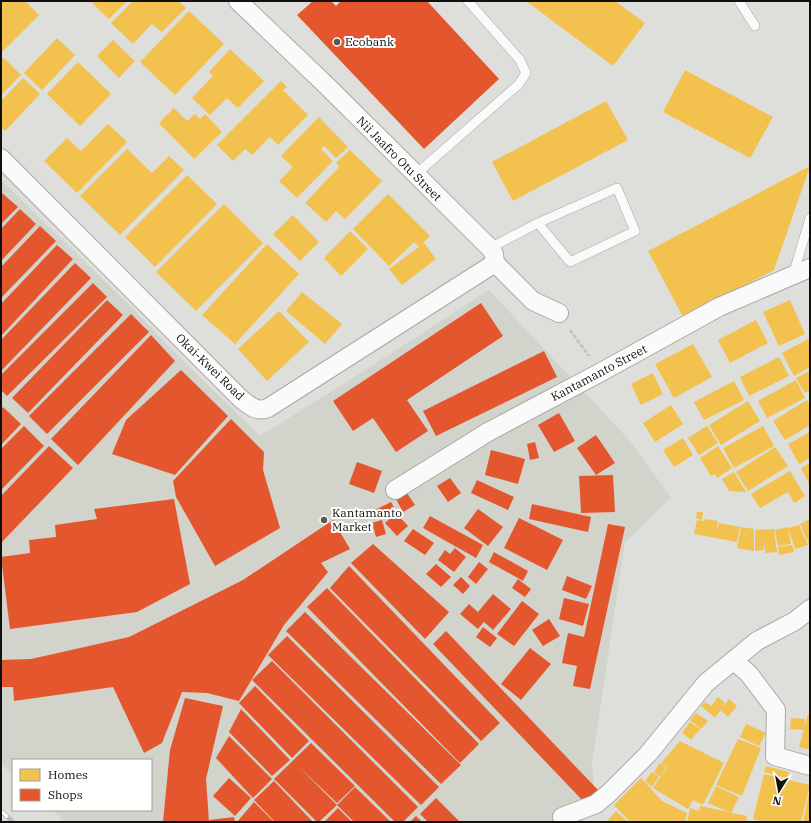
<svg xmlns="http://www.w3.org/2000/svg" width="811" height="823" font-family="'IBM Plex Serif',serif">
  <rect width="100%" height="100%" fill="#dedfdb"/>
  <polygon fill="#d2d3ca" points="1,180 132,308 173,351 260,436 356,376 489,290 631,442 671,498 625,542 592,763 594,788 583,822 65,822 52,810 151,810 151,760 13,760 13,775 1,764"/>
  <g fill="#f2c14e">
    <polygon points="1,1 25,1 39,15 1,53"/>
    <polygon points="90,1 127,1 109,19"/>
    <polygon points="133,1 178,1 186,8 162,32 152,24 133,44 111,23"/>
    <polygon points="526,1 615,1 645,23 613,66"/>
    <polygon points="189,11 224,44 175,95 140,62"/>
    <polygon points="57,38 75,55 42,90 24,73"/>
    <polygon points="113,40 135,61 119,78 97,56"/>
    <polygon points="230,49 264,81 238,108 227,98 210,115 192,98 213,76 209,72"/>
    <polygon points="4,58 21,75 1,95 1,60"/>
    <polygon points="78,62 111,94 80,126 47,94"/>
    <polygon points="685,70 773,117 750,158 663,112"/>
    <polygon points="23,78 40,94 5,131 1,127 1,101"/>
    <polygon points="281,81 287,87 283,90 308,115 278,145 270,137 252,155 245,149 233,161 217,145"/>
    <polygon points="606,101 628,140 513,201 492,162"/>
    <polygon points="174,108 187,121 195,114 200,119 205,114 222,132 194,159 159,123"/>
    <polygon points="319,117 348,147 336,158 324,146 321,149 333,161 297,198 279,181 293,167 281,156"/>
    <polygon points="108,124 127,142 77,193 44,161 67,138 81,151"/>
    <polygon points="127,149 152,173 169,156 184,170 120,235 80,196"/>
    <polygon points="350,150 382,181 345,219 336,211 326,222 305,203 339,167 336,163"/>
    <polygon points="810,166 774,270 683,317 648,251"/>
    <polygon points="187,175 217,204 155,267 125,237"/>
    <polygon points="388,194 430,236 419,247 424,243 436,259 402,285 389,269 419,247 414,242 389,266 353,229"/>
    <polygon points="224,204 263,243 196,311 156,272"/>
    <polygon points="293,215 319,242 300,261 273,234"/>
    <polygon points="350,231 368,249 341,276 324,258"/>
    <polygon points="267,244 299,274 235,344 202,315"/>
    <polygon points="302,292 342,324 325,344 286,311"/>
    <polygon points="790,300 805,334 779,346 763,312"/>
    <polygon points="279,311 309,342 267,381 238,349"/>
    <polygon points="756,320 768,343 730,363 718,340"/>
    <polygon points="810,338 810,367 794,376 782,353"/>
    <polygon points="693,344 712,377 674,398 655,364"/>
    <polygon points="779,357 789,376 749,396 740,377"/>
    <polygon points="810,371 810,390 805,393 796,378"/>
    <polygon points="653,373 663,394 641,405 631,384"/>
    <polygon points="796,380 805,398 767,418 758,401"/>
    <polygon points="734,381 744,400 704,420 694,402"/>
    <polygon points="807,400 810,404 810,425 785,440 773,421"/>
    <polygon points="748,401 760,421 721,445 709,425"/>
    <polygon points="671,405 683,424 655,442 643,423"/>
    <polygon points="707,426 718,443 699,455 688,438"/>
    <polygon points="763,426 774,446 734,468 723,448"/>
    <polygon points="810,432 810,458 799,464 788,444"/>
    <polygon points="683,438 693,455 674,467 663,450"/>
    <polygon points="718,446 732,468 717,478 715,474 711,476 700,458"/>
    <polygon points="775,447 788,466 748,491 736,472"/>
    <polygon points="810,463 810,486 801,468"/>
    <polygon points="790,471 805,496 794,503 788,492 760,508 751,494"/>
    <polygon points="734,472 746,492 729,491 722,479"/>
    <polygon points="697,512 703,512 702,520 696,518"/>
    <polygon points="705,519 718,521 716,532 719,523 740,527 737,542 694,534 697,520 704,521"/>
    <polygon points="810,519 810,546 800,524"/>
    <polygon points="799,525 808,545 795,549 788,528"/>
    <polygon points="741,527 754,529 754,551 737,548"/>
    <polygon points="788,527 791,544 778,546 775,530"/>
    <polygon points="774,529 777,552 765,553 765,541 764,550 755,551 755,530"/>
    <polygon points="792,545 794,552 779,555 778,547"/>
    <polygon points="718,697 725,703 715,718 701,706 705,702 711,706"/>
    <polygon points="729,699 737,706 728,717 720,710"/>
    <polygon points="696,713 708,721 701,729 690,720"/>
    <polygon points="808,714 810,714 810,750 799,747"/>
    <polygon points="791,718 805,719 804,730 790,729"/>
    <polygon points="690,722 700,729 691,740 682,733"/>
    <polygon points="746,724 766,733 759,746 740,737"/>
    <polygon points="738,739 761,748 742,796 716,785"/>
    <polygon points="680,741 724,763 703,805 693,800 688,809 653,788 667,768 661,763"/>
    <polygon points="660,763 666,768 660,777 654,772"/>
    <polygon points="766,766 789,772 787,778 764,772"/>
    <polygon points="652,772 659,777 652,787 645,781"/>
    <polygon points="764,774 810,785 801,822 765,822 753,819"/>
    <polygon points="641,778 662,801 687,813 685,822 630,822 614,805"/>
    <polygon points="716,786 739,797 731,813 708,803"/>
    <polygon points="809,794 810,822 803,822"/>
    <polygon points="700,806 747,816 746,822 687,822 690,808 699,811"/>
    <polygon points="616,811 625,819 628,822 610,822 608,820"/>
  </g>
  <g fill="#e4572e">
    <polygon points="313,1 331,1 336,6 341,1 427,1 499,79 424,149 297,15"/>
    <polygon points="2,193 18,207 1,224 1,194"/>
    <polygon points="20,209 36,224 1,261 1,229"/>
    <polygon points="40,226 56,241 1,298 1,267"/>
    <polygon points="57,245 73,259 1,336 1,304"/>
    <polygon points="75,263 91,278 1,371 1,340"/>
    <polygon points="93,283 107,297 7,396 1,390 1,375"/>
    <polygon points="107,300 123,315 28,413 12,398"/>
    <polygon points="481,303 503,336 407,400 428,431 396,452 373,418 353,431 333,401"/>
    <polygon points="131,314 149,332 47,434 29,416"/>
    <polygon points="151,335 175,361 78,465 51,439"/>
    <polygon points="544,351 557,377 436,436 423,411"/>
    <polygon points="181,370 228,416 175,475 112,454 126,420"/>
    <polygon points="3,407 21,424 1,445 1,410"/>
    <polygon points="559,413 575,441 554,452 538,425"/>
    <polygon points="231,419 264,452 263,470 280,528 215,566 176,497 173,481"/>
    <polygon points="24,426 44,446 1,490 1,449"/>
    <polygon points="596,435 615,463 596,475 577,448"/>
    <polygon points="535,442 539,458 530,460 527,444"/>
    <polygon points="49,446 73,468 1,543 1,496"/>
    <polygon points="491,450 525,459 518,484 485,475"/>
    <polygon points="357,462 382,471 374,493 349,484"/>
    <polygon points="613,475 615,512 581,513 579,476"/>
    <polygon points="450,478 461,493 448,502 437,486"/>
    <polygon points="477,480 514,497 508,510 471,493"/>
    <polygon points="407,493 415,505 403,512 396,499"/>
    <polygon points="174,499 190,584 137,612 10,629 1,557 30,553 29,540 56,537 55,525 97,519 94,509"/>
    <polygon points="391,502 395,509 379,517 375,510"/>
    <polygon points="532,504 591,517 588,532 529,519"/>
    <polygon points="478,509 503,527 488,546 464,528"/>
    <polygon points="396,513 408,526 397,536 385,523"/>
    <polygon points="430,516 483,545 476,558 423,528"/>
    <polygon points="519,518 563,540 547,570 504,548"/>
    <polygon points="333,520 350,549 321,563 328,572 284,625 239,701 207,693 182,692 162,743 144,753 113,687 14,701 13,687 1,687 1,660 31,659 129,637 243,580"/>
    <polygon points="382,520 386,534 376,537 372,523"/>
    <polygon points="608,524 625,527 590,689 573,686 577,666 562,663 568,633 584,637"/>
    <polygon points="413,529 434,543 425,555 404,541"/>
    <polygon points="373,544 449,612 425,639 351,563"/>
    <polygon points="455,548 466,557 454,572 438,560 445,550 450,554"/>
    <polygon points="494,552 528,571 523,581 489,562"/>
    <polygon points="479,562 488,569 476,584 468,577"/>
    <polygon points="436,564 451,577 441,587 426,574"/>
    <polygon points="349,566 500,723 481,741 330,588"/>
    <polygon points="567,576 592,586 586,599 562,590"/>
    <polygon points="461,577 470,586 463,594 453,585"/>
    <polygon points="518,579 531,589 525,597 512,588"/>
    <polygon points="327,588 479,744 460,763 307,607"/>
    <polygon points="493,594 511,609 493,630 484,622 478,629 460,614 469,604 478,612"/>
    <polygon points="564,598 589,604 583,626 559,619"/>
    <polygon points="522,601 539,614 514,646 497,634"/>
    <polygon points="305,612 461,765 441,784 286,631"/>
    <polygon points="549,619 560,636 543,646 532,630"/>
    <polygon points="483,627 497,638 490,647 476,637"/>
    <polygon points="446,631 598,790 585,803 433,644"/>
    <polygon points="287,636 439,787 421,805 268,655"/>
    <polygon points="530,648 551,664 521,700 501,684"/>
    <polygon points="272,661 418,807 403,822 395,822 252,680"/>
    <polygon points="255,686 309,741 292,758 239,703"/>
    <polygon points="185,698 223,706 206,779 209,822 163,822 170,750"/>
    <polygon points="241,709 290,760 272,776 229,732"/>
    <polygon points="229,736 272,779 253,798 216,758"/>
    <polygon points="311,743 355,786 337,803 298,766 337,805 319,822 317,822 274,779"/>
    <polygon points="229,778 251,798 235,816 213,796"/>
    <polygon points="274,781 313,822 275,822 254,800"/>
    <polygon points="355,787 391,822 354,822 337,805"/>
    <polygon points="436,798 460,822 428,822 420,814"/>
    <polygon points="254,802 274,822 237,822"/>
    <polygon points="338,808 352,822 324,822"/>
    <polygon points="416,816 422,822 410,822"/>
    <polygon points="234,817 235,822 210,822 209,820"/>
  </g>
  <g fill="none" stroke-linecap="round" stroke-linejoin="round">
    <g stroke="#a8a8a5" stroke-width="10">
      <g id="service">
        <polyline points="739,1 755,26"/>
        <polyline points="415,175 519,84 526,73 520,60 468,1"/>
        <polyline points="490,248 538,223 617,188 635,231 570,262 538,223"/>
        <polyline points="793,275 810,218"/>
      </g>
    </g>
    <g stroke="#a8a8a5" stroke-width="20">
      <g id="minor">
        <polyline points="238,1 326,85 490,248 494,254 495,263 533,301 559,313"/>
        <path d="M1,158l240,241c8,6 16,14 27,9l227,-145"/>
        <polyline points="395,490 488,432 603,371 719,307 810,268"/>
        <polyline points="734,661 749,674 776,710 775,756 810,766"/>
        <polyline points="562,817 596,804 608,794 648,754 706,683 757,641 795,621 810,609"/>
      </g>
    </g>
    <polyline stroke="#bfbfbf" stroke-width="2.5" stroke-dasharray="4 2" stroke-linecap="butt" points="570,330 589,356"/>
    <use href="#service" stroke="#fafafa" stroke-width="9"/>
    <use href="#minor" stroke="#fafafa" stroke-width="18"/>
    <g stroke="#bbbbba" stroke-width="4.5">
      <polyline id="rail" points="1,811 13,822"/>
    </g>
    <use href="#rail" stroke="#fffffe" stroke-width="3" stroke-dasharray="9" stroke-linecap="butt"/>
  </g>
  <g fill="#585856" stroke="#fffffe" stroke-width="1.5">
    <circle cx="337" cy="42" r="4"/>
    <circle cx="324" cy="520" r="4"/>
  </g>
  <g text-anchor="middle" stroke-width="4" stroke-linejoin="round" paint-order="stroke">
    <g font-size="12" fill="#10100e" stroke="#fffffe" text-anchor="start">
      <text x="345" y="46">Ecobank</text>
      <text x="332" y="517">Kantamanto<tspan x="332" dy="14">Market</tspan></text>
    </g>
    <g font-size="12" fill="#10100e" stroke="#fffffe">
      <text transform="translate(399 159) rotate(45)" y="4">Nii Jaafro Otu Street</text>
      <text transform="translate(210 367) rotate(44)" y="4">Okai-Kwei Road</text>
      <text transform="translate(599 373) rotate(-28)" y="4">Kantamanto Street</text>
    </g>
  </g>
  <rect width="811" height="823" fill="none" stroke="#10100e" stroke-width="4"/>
  <rect x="12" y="759" width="140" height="52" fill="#fffffe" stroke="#9f9f9e"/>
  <rect x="20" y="769" width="20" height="12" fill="#f2c14e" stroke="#9f9f9e"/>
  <text x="48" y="779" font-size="12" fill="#10100e">Homes</text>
  <rect x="20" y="789" width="20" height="12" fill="#e4572e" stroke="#9f9f9e"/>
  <text x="48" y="799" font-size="12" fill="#10100e">Shops</text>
  <g transform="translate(779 791) rotate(191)" stroke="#fffffe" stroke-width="3" paint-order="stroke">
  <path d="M0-3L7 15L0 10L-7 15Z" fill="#10100e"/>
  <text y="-6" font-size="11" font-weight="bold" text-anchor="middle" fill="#10100e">N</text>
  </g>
</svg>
